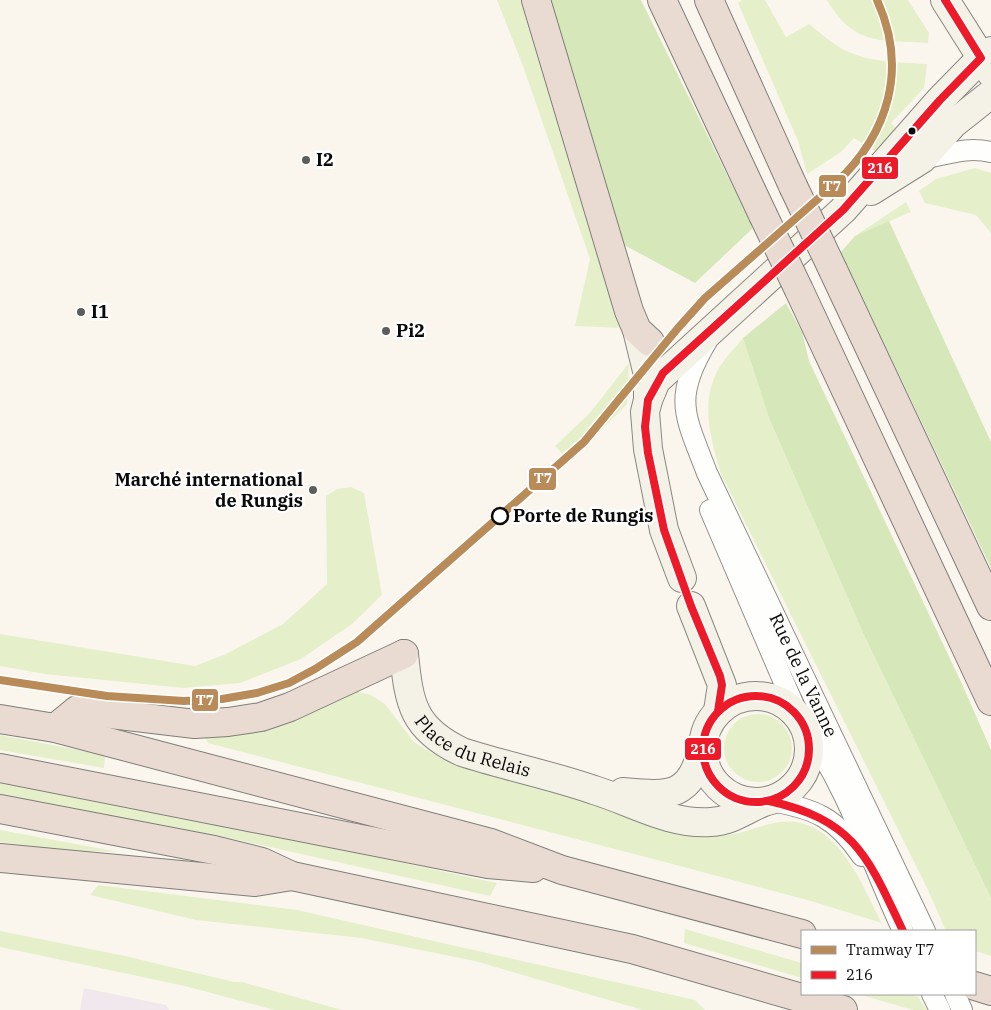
<svg xmlns="http://www.w3.org/2000/svg" width="991" height="1010" font-family="'IBM Plex Serif',serif">
  <rect width="100%" height="100%" fill="#faf6ed"/>
  <polygon fill="#f0e8ec" points="84,988 166,1005 169,1010 80,1010"/>
  <g fill="#e5f0cb">
    <polygon points="497,0 524,0 622,328 575,326 590,259 523,66"/>
    <path d="M742,0h23l21,37 23,-13c9,7 18,15 27,21 27,18 60,17 91,19l-3,24 -33,35 6,6 -20,23 -23,-14 -13,14 -34,22 -9,-33 -60,-138z"/>
    <path d="M827,0h81l21,33 -1,10c-48,-3 -74,3 -101,-43z"/>
    <polygon points="975,168 991,173 991,233 976,215 925,203 919,191 936,179"/>
    <polygon points="906,202 911,212 855,236"/>
    <path d="M743,338l26,80 95,217 127,263v58l-16,-5v-20h-29l-19,-43 -206,-414c-10,-35 -22,-71 -2,-106 6,-10 16,-20 24,-30z"/>
    <polygon points="629,363 627,404 570,462 555,446 590,413"/>
    <polygon points="351,487 364,493 382,595 352,624 301,659 240,683 183,688 45,674 0,666 0,634 195,666 226,654 283,624 327,584 326,496 337,489"/>
    <path d="M356,691l15,4 14,9 29,38 28,17 241,70 17,2 1,5c12,0 25,0 38,-3 14,-4 27,-9 41,-11 56,-8 82,63 102,101l-71,-22 -131,-35 -472,-123 -4,-7z"/>
    <circle cx="758" cy="748" r="34"/>
    <polygon points="0,735 105,755 104,768 0,750"/>
    <polygon points="0,777 497,883 490,896 225,837 0,797"/>
    <polygon points="0,830 119,852 55,850 0,842"/>
    <polygon points="98,885 297,910 695,1000 705,1010 643,1010 475,961 361,938 196,920 90,895"/>
    <polygon points="685,929 802,963 802,978 684,943"/>
    <polygon points="0,931 125,956 234,982 242,982 342,1010 275,1010 185,986 0,947"/>
    <polygon points="858,994 908,994 918,997 927,1010 913,1010"/>
  </g>
  <g fill="#d6e8b9">
    <polygon points="550,0 641,0 753,228 695,283 624,245"/>
    <polygon points="889,221 991,442 991,568 841,252 855,236"/>
    <polygon points="786,303 802,332 809,361 962,684 991,750 991,898 864,635 769,418 743,338"/>
  </g>
  <g fill="none" stroke-linecap="round" stroke-linejoin="round">
    <g stroke="#92908c" stroke-width="22">
      <g id="street">
        <path d="M922,159c24,-4 44,-13 69,-7"/>
        <path id="s1" d="M707,341c-35,58 -22,74 0,132l218,458"/>
        <polyline points="710,510 798,715"/>
        <path d="M805,728c44,62 66,135 98,203"/>
        <path d="M769,801c46,7 67,17 93,55"/>
        <polyline points="932,994 940,1010"/>
        <polyline points="955,994 962,1010"/>
      </g>
    </g>
    <g stroke="#898783" stroke-width="30">
      <g id="secondary">
        <polyline points="945,0 991,73"/>
        <polyline points="871,191 922,159 953,124 991,94"/>
        <polyline points="637,330 648,375 648,400"/>
        <polyline points="682,578 664,530 648,449 645,412 648,400 656,381 843,210 940,100 981,58 991,51"/>
        <polyline points="691,606 722,685 718,711"/>
        <path id="s2" d="M404,654c5,50 9,75 58,98 43,14 89,23 132,38 39,12 76,35 117,32 21,-1 35,-13 53,-20"/>
        <circle cx="756" cy="749" r="53"/>
        <path d="M623,792c45,4 68,7 79,-44"/>
      </g>
    </g>
    <g stroke="#7f7e7a" stroke-width="30">
      <g id="highway">
        <polyline points="536,0 629,311 637,330 650,342"/>
        <polyline points="662,0 763,215"/>
        <polyline points="709,0 793,186"/>
        <polyline points="833,270 991,606"/>
        <polyline points="799,290 991,701"/>
        <polyline points="0,719 55,728 491,843 562,870 802,934"/>
        <polyline points="55,728 77,710 195,724 228,722 261,717 290,707 404,654"/>
        <polyline points="0,768 488,864 533,868"/>
        <polyline points="0,809 214,850 262,862 292,876 632,949 843,1010"/>
        <polyline points="0,858 255,882 292,876"/>
        <polyline points="975,986 991,991"/>
      </g>
    </g>
    <use href="#street" stroke="#fefefc" stroke-width="20"/>
    <use href="#secondary" stroke="#f4f1e7" stroke-width="28"/>
    <use href="#highway" stroke="#eadbd2" stroke-width="28"/>
    <g stroke="#7f7e7a" stroke-width="30" stroke-linecap="butt">
      <g id="highway-bridge">
        <polyline points="793,186 833,270"/>
        <polyline points="763,215 799,290"/>
      </g>
    </g>
    <use href="#highway-bridge" stroke="#eadbd2" stroke-width="28"/>
    <g stroke="#fff" stroke-width="11">
      <g id="bus-1">
        <circle cx="756" cy="749" r="53"/>
        <polyline points="718,711 722,685 720,676 691,606 664,530 648,453 645,427 648,400 663,373 843,210 940,100 981,58 945,0"/>
        <path d="M769,801c86,19 99,56 134,130"/>
      </g>
    </g>
    <use href="#bus-1" stroke="#ed1b2a" stroke-width="8"/>
    <g stroke="#fff" stroke-width="11">
      <path id="tram-1" d="M0,680l107,16 77,5 38,-2 35,-6 32,-10 26,-14 42,-27 227,-200 94,-114 27,-30 131,-115c53,-50 72,-115 41,-183"/>
    </g>
    <use href="#tram-1" stroke="#b98b59" stroke-width="8"/>
  </g>
  <circle fill="#0a0a0a" stroke="#fff" stroke-width="2" cx="912" cy="131" r="4.5"/>
  <g fill="#5e5d59" stroke="#fff" stroke-width="2">
    <circle cx="306" cy="160" r="5"/>
    <circle cx="81" cy="312" r="5"/>
    <circle cx="386" cy="331" r="5"/>
    <circle cx="313" cy="490" r="5"/>
  </g>
  <circle fill="#fff" stroke="#0a0a0a" stroke-width="2.5" cx="500" cy="516" r="8"/>
  <g text-anchor="middle" stroke-width="5" stroke-linejoin="round" paint-order="stroke">
    <g font-size="18" font-weight="bold" fill="#0a0a0a" stroke="#fff" text-anchor="start">
      <text x="316" y="166">I2</text>
      <text x="91" y="318">I1</text>
      <text x="396" y="337">Pi2</text>
      <text x="303" y="486" text-anchor="end">Marché international<tspan x="303" dy="21">de Rungis</tspan></text>
    </g>
    <g font-size="18" font-weight="bold" fill="#0a0a0a" stroke="#fff" text-anchor="start">
      <text x="513" y="522">Porte de Rungis</text>
    </g>
    <g font-size="18" fill="#0a0a0a" stroke="#fff">
      <text dy="6" stroke="none"><textPath href="#s1" startOffset="364">Rue de la Vanne</textPath></text>
      <text dy="6" stroke="none"><textPath href="#s2" startOffset="129">Place du Relais</textPath></text>
    </g>
  </g>
  <g stroke="#fff" stroke-width="2">
    <rect x="861" y="156" width="38" height="24" rx="5" fill="#ed1b2a"/>
    <rect x="818" y="174" width="29" height="24" rx="5" fill="#b98b59"/>
    <rect x="528" y="467" width="29" height="24" rx="5" fill="#b98b59"/>
    <rect x="191" y="688" width="28" height="24" rx="5" fill="#b98b59"/>
    <rect x="684" y="737" width="38" height="24" rx="5" fill="#ed1b2a"/>
  </g>
  <g font-size="14" text-anchor="middle" font-weight="bold" fill="#fff">
    <text x="880" y="173">216</text>
    <text x="832" y="191">T7</text>
    <text x="543" y="483">T7</text>
    <text x="205" y="705">T7</text>
    <text x="703" y="754">216</text>
  </g>
  <rect x="801" y="930" width="175" height="65" fill="#ffffff" stroke="#9d9d9d"/>
  <rect x="811" y="946" width="25" height="8" fill="#b98b59" stroke="#9d9d9d"/>
  <text x="846" y="955" font-size="15" fill="#0a0a0a">Tramway T7</text>
  <rect x="811" y="971" width="25" height="8" fill="#ed1b2a" stroke="#9d9d9d"/>
  <text x="846" y="980" font-size="15" fill="#0a0a0a">216</text>
</svg>
